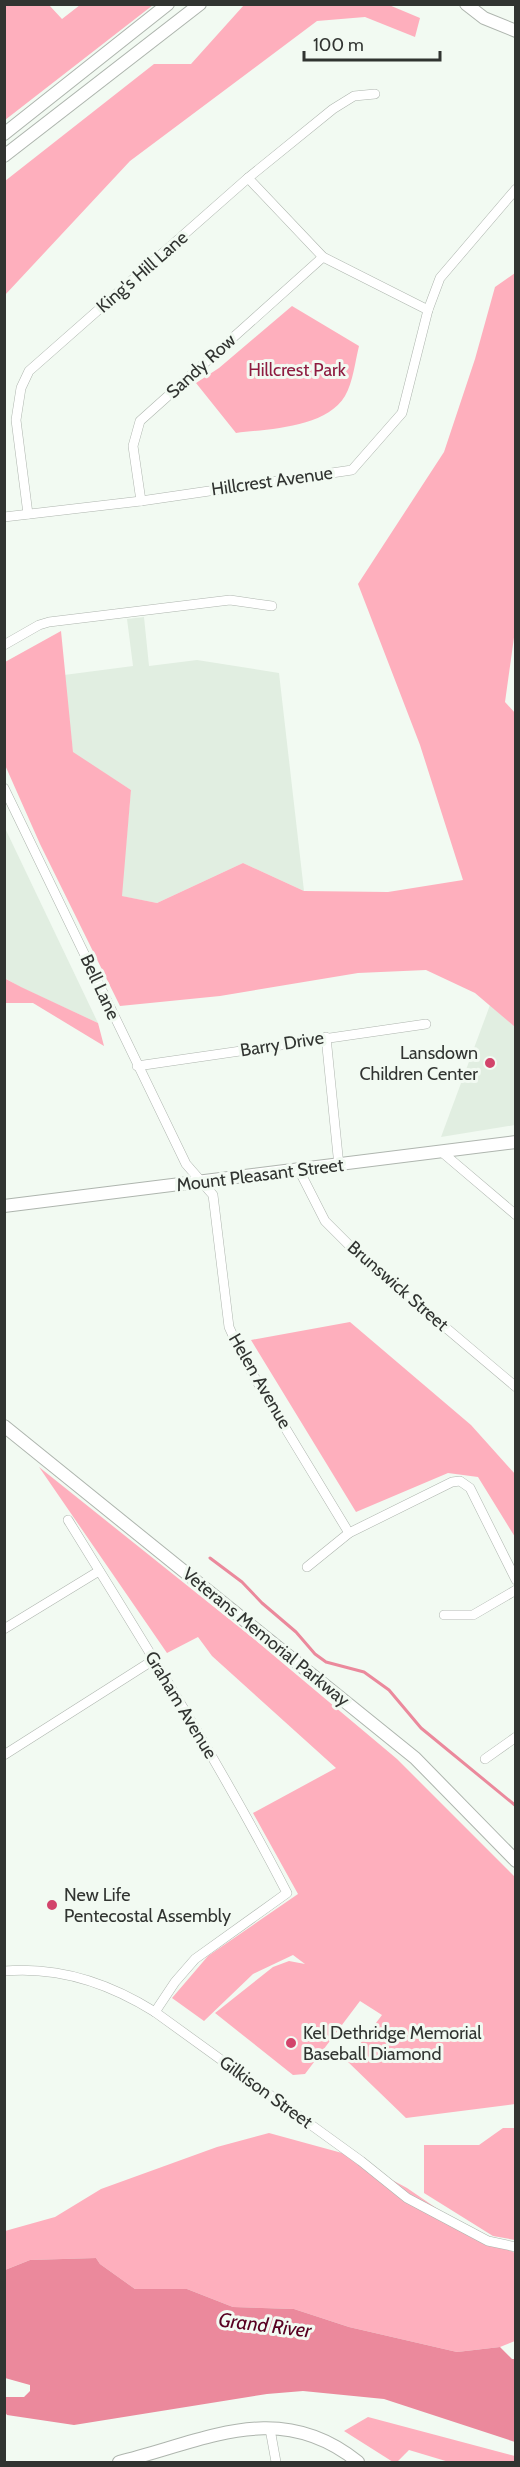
<svg xmlns="http://www.w3.org/2000/svg" width="520" height="2467" font-family="Cabin,sans-serif">
  <rect width="100%" height="100%" fill="#f2faf2"/>
  <g fill="#e1eee1">
    <polygon points="144,617 149,666 197,660 279,673 304,891 243,863 157,903 121,896 131,790 73,753 64,675 133,666 127,619"/>
    <polygon points="4,826 98,1023 20,987 5,978"/>
    <polygon points="490,1005 515,1027 515,1125 441,1137"/>
  </g>
  <g fill="#feafbd">
    <polygon points="5,4 49,5 62,19 80,5 153,5 5,120"/>
    <polygon points="244,5 389,5 420,18 415,37 365,17 317,21 130,161 5,295 5,181 154,64 191,64"/>
    <polygon points="515,273 516,623 505,702 516,714 515,1027 475,993 426,970 358,973 220,996 120,1006 40,844 5,765 5,662 61,631 73,752 131,790 122,896 157,903 243,863 304,891 388,892 463,880 420,745 358,584 444,452 475,359 495,287"/>
    <path d="M292,306l67,40c-4,16 -6,36 -14,50 -19,32 -77,33 -109,37l-40,-50 23,-15z"/>
    <polygon points="4,978 21,987 98,1023 104,1046 33,1003 5,1003"/>
    <polygon points="350,1322 471,1425 515,1474 515,1537 478,1477 448,1473 356,1512 251,1340"/>
    <polygon points="39,1467 254,1639 397,1759 515,1877 515,2104 406,2118 347,2061 382,2015 360,2001 305,2074 293,2075 215,2013 273,1967 289,1961 305,1964 293,1955 253,1974 204,2021 172,1998 208,1956 298,1894 253,1813 336,1768 212,1656 198,1637 167,1653"/>
    <polygon points="503,2128 515,2128 515,2240 493,2236 424,2193 424,2145 479,2145"/>
    <polygon points="269,2133 342,2153 407,2188 458,2223 515,2253 515,2341 500,2347 457,2352 349,2327 294,2309 233,2307 187,2289 135,2289 100,2264 96,2258 30,2260 5,2270 5,2231 55,2217 101,2189 217,2147"/>
    <polygon points="368,2417 515,2456 515,2462 449,2462 409,2450 397,2462 393,2462 344,2431"/>
  </g>
  <polygon fill="#eb899c" points="96,2258 100,2264 135,2289 187,2289 233,2307 294,2309 349,2327 457,2352 500,2347 512,2359 515,2359 515,2442 384,2399 303,2391 267,2394 74,2425 7,2415 5,2412 5,2397 24,2397 30,2391 30,2385 5,2378 5,2270 30,2260"/>
  <g fill="none" stroke-linecap="round" stroke-linejoin="round">
    <polyline stroke="#eb899c" stroke-width="3" points="210,1558 242,1582 262,1603 296,1632 315,1654 326,1662 364,1672 389,1690 421,1728 516,1806"/>
    <g stroke="#aeb5ae" stroke-width="10">
      <g id="street">
        <polyline points="248,178 323,257 428,310"/>
        <polyline points="141,501 133,446 140,421 323,257"/>
        <polyline points="28,514 16,420 21,388 29,371 248,178 333,109 354,96 375,94"/>
        <polyline points="4,517 141,501 352,470 402,413 428,310 440,278 516,189"/>
        <polyline points="4,645 39,625 49,622 230,600 272,606"/>
        <polyline points="4,788 186,1164 213,1195 229,1327 244,1360 349,1533"/>
        <polyline points="326,1037 339,1166"/>
        <polyline points="137,1066 426,1024"/>
        <polyline points="443,1153 516,1215"/>
        <polyline points="299,1170 325,1221 355,1251 516,1387"/>
        <path d="M68,1520c76,123 153,245 219,373l-92,66 -20,23 -20,30"/>
        <polyline points="307,1567 349,1533 452,1482 460,1481 470,1488 516,1580"/>
        <polyline points="444,1615 473,1615 516,1590"/>
        <polyline points="4,1629 99,1571"/>
        <polyline points="4,1755 155,1659"/>
        <polyline points="485,1759 516,1737"/>
        <path d="M4,1971c56,-5 105,12 151,41l206,149 46,37 81,43 28,6"/>
        <polyline points="270,2429 276,2462"/>
      </g>
    </g>
    <g stroke="#aeb5ae" stroke-width="14">
      <g id="secondary">
        <polyline points="466,4 484,18 516,31"/>
        <polyline points="4,134 168,4"/>
        <polyline points="4,156 200,4"/>
        <polyline points="4,1206 516,1142"/>
        <polyline points="4,1426 415,1758 516,1861"/>
        <path d="M119,2462c86,-21 160,-64 239,0"/>
      </g>
    </g>
    <use href="#street" stroke="#fff" stroke-width="9"/>
    <use href="#secondary" stroke="#fff" stroke-width="12"/>
  </g>
  <g fill="#d2446b" stroke="#f2faf2" stroke-width="2">
    <circle cx="490" cy="1063" r="6"/>
    <circle cx="52" cy="1905" r="6"/>
    <circle cx="291" cy="2043" r="6"/>
  </g>
  <g text-anchor="middle" stroke-width="6" stroke-linejoin="round" paint-order="stroke">
    <g font-size="18" fill="#313431" stroke="#f2faf2">
      <text transform="translate(142 272) rotate(-41)" y="6">King's Hill Lane</text>
      <text transform="translate(201 366) rotate(-42)" y="6">Sandy Row</text>
      <text transform="translate(272 481) rotate(-8)" y="6">Hillcrest Avenue</text>
      <text transform="translate(100 987) rotate(65)" y="6">Bell Lane</text>
      <text transform="translate(282 1044) rotate(-9)" y="6">Barry Drive</text>
      <text transform="translate(260 1175) rotate(-7)" y="6">Mount Pleasant Street</text>
      <text transform="translate(398 1286) rotate(41)" y="6">Brunswick Street</text>
      <text transform="translate(260 1381) rotate(60)" y="6">Helen Avenue</text>
      <text transform="translate(266 1637) rotate(39)" y="6">Veterans Memorial Parkway</text>
      <text transform="translate(181 1705) rotate(59)" y="6">Graham Avenue</text>
      <text transform="translate(266 2092) rotate(36)" y="6">Gilkison Street</text>
    </g>
    <g font-size="18" fill="#8e1b40" stroke="#f2faf2">
      <text x="297" y="376">Hillcrest Park</text>
    </g>
    <g font-size="18" fill="#313431" stroke="#f2faf2" text-anchor="start">
      <text x="478" y="1059" text-anchor="end">Lansdown<tspan x="478" dy="21">Children Center</tspan></text>
      <text x="64" y="1901">New Life<tspan x="64" dy="21">Pentecostal Assembly</tspan></text>
      <text x="303" y="2039">Kel Dethridge Memorial<tspan x="303" dy="21">Baseball Diamond</tspan></text>
    </g>
    <g font-size="20" font-style="italic" fill="#580021" stroke="#f2faf2">
      <text transform="translate(265 2325) rotate(7)" y="7">Grand River</text>
    </g>
  </g>
  <rect width="520" height="2467" fill="none" stroke="#313431" stroke-width="12"/>
  <path d="M304 51v9h136v-9" fill="none" stroke="#313431" stroke-width="3"/>
  <text x="313" y="51" font-size="18" fill="#313431" stroke="#f2faf2" stroke-width="4.5" paint-order="stroke">100 m</text>
</svg>
